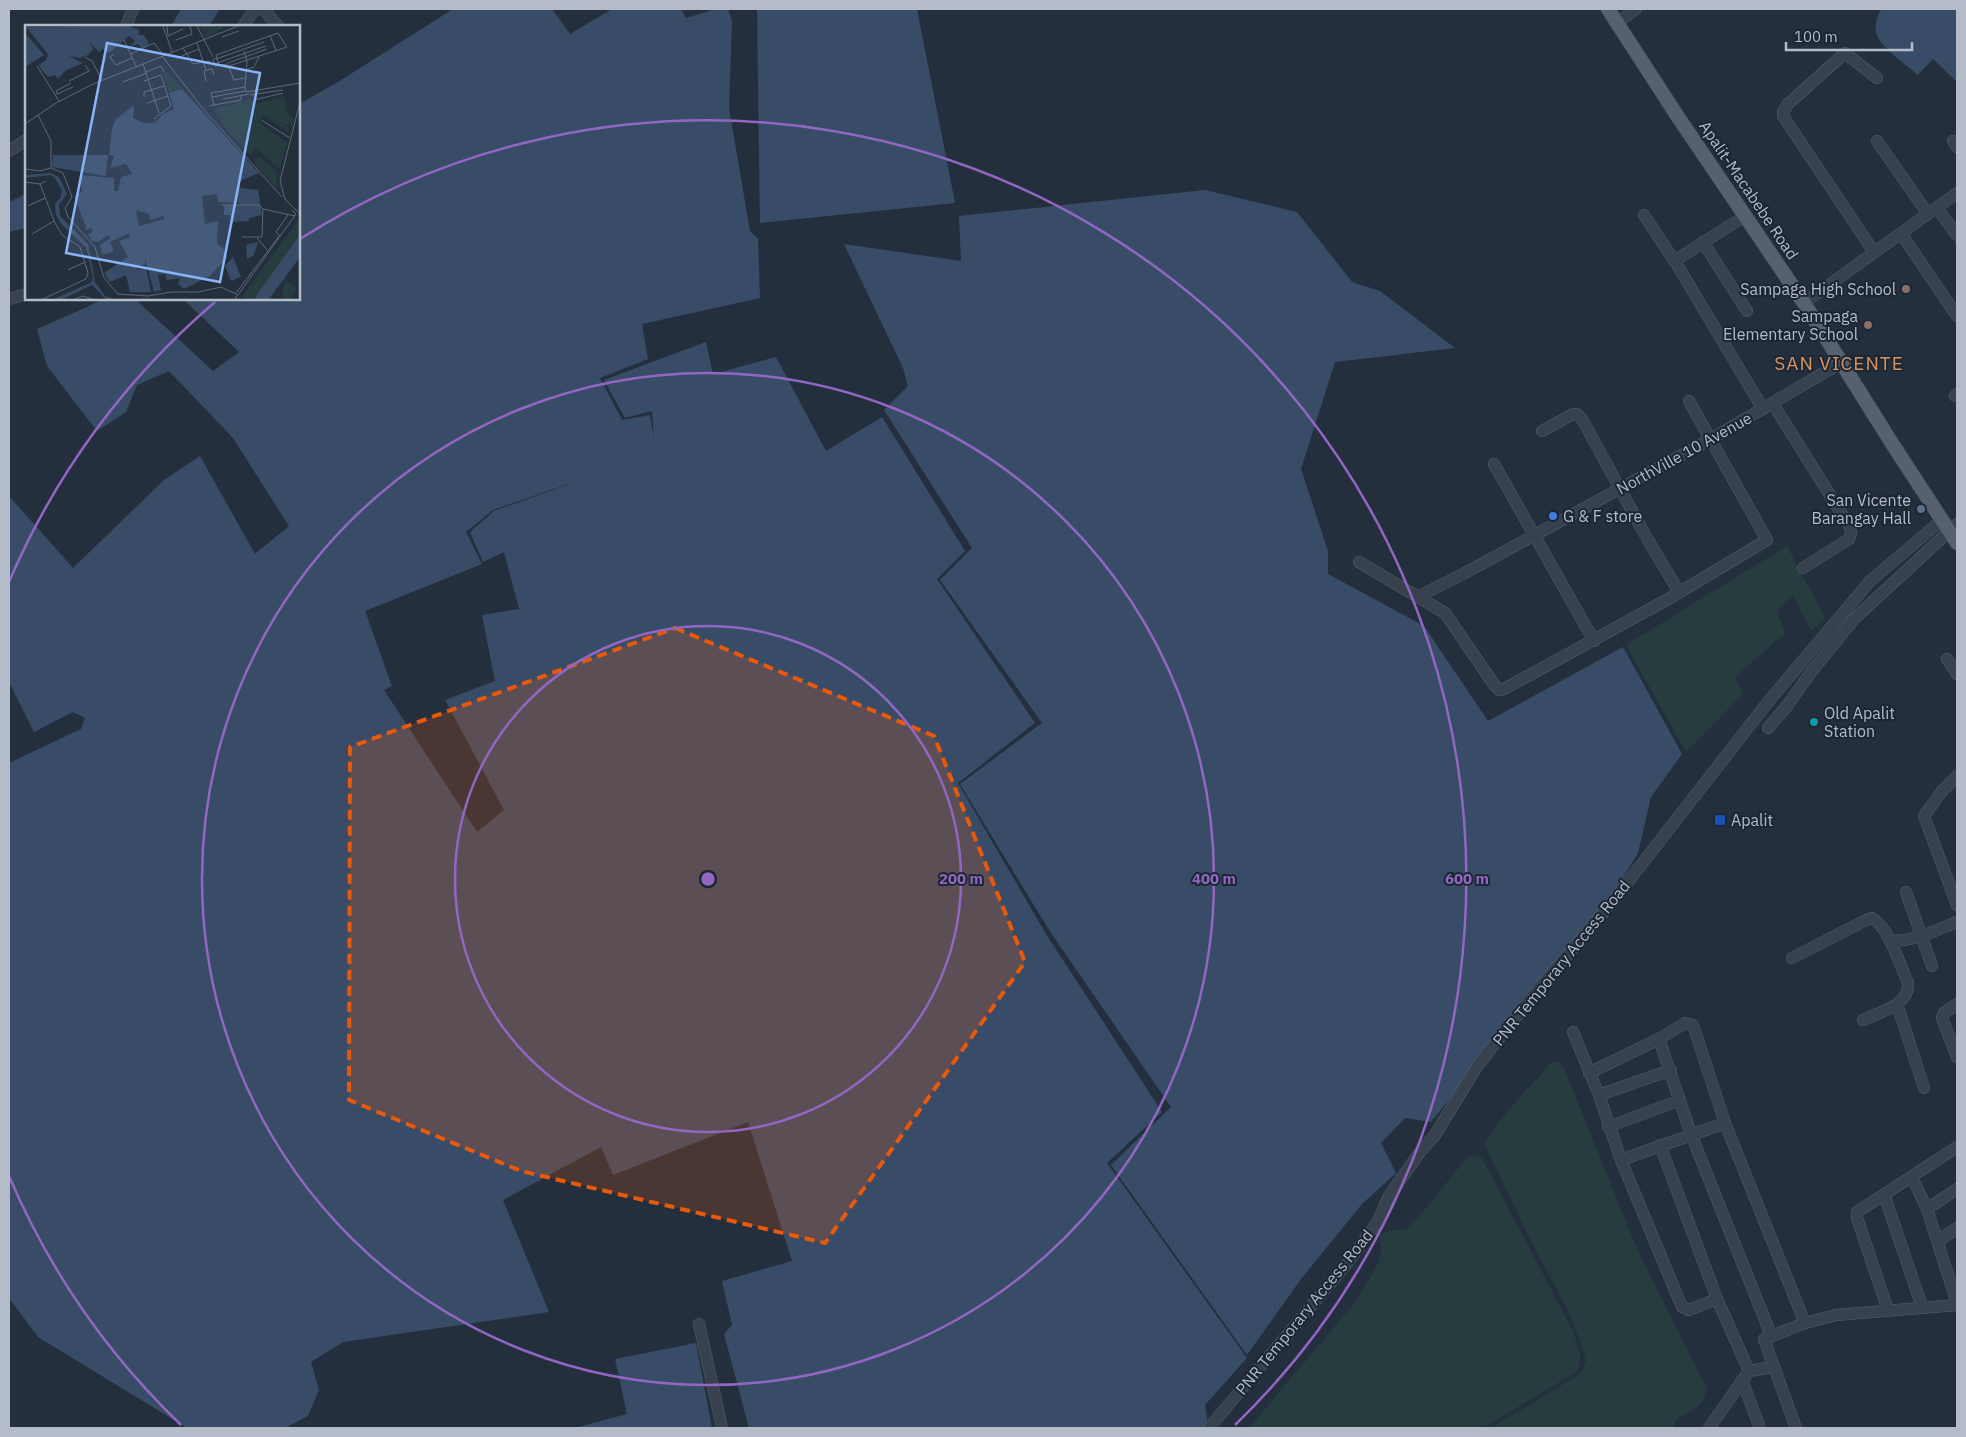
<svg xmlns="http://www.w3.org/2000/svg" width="1966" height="1437" font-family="'IBM Plex Sans',sans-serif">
  <rect width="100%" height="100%" fill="#242f3e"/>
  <g fill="#263c3f">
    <polygon points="1787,546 1825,618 1811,631 1793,595 1777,611 1785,633 1735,677 1743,694 1686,752 1626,645"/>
    <path d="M1552,1062h6l6,6 74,183 68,136c3,17 -18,25 -31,34l-1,7h-183l84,-51 7,-6 4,-8 -2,-10 -13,-36 -42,-80 -44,-92c4,-17 53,-67 67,-83z"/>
    <polygon points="1476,1155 1482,1158 1573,1331 1581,1357 1578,1371 1483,1428 1249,1428 1356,1301 1378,1264 1381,1254 1380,1235 1389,1231 1406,1229 1423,1212 1468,1156"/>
  </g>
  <g fill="#394c67" fill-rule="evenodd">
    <polygon points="181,9 220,9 209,26 171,26"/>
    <path d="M453,9h99l18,25 42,-25h69l5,9 27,-8v-1h15l4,12 -3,87 21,123 8,8 2,59 -118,26 6,35 -48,19 22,42 28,-5 4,23 -2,-27 -27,7 -21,-38 102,-38 7,32 63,-17 50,94 56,-34 83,134 -28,28 98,144 -77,60 88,151 116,178 -55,51 140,195 -42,47 3,20 -3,3h-456l-25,-94 8,-9 -10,-44 70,-20 -44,-139 -135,53 -12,-28 -98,53 46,112 -206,30 -32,20 8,28 -11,26 -23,12h-98l-149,-91 -29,-39v-535l72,-34 4,-11 -12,-6 -39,20 -25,-50v-186l64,72 91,-88 36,-24 55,98 34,-28 -56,-88 -64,-67 -32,14 -11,27 -29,19 -50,-65 -10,-37 50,-22 16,-8h32l78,72 26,-19 -56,-53h116v-195l39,-22zM589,477l-95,34 -24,21 13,30 21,-10 15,57 -37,6 13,66 -50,19 59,110 -27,22 -93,-142 8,-4 -27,-75 117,-47 -16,-32 27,-22z"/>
    <polygon points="757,9 917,9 955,203 760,223"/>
    <path d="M1881,9h76v73l-24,-23 -15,16c-11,-10 -39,-28 -42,-43 -2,-8 2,-16 5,-23z"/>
    <polygon points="1205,190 1297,212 1352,282 1380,291 1455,348 1335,362 1301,469 1328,551 1328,574 1424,626 1488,721 1623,647 1682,754 1651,797 1638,853 1581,946 1499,1039 1431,1122 1405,1118 1381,1143 1396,1173 1362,1204 1301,1279 1247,1355 1111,1165 1171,1107 1049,930 960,784 1042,723 940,580 972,548 884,410 908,386 903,368 844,244 961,261 959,216"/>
    <polygon points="26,194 26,228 9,232 9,202"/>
    <polygon points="696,1343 712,1428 575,1428 627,1414 615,1359"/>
  </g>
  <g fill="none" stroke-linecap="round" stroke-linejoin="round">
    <g stroke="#565f6c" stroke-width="12">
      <g id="minor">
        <polyline points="263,9 278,26"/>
        <polyline points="1617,23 1636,9"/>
        <polyline points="126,26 133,9"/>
        <polyline points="243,26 255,9"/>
        <polyline points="1877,141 1928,214"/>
        <polyline points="1953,141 1957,147"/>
        <polyline points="9,151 26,140"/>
        <polyline points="1937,208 1957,235"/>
        <polyline points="1644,215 1679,268 1763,409"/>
        <polyline points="1902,235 1957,316"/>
        <polyline points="1703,242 1747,311"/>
        <polyline points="1874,252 1783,116 1783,112 1788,104 1845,53 1877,78"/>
        <polyline points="1674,261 1745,216"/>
        <polyline points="9,299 26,294"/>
        <polyline points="1804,303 1957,193"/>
        <polyline points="1955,396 1957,394"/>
        <polyline points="1773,404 1850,527 1851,533 1849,539 1803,568"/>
        <polyline points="1542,431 1573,414 1577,414 1582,419 1648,540 1679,592"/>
        <polyline points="1494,464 1594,641"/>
        <polyline points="1359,562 1445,613 1495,686 1499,690 1504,689 1670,598 1767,540 1689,401"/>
        <polyline points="1417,597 1465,573 1711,439 1842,362"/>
        <polyline points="1947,659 1957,674"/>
        <polyline points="1768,728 1787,706 1811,672 1855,618 1957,524"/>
        <polyline points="1957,776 1942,791 1924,816 1957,905"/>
        <polyline points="1906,892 1932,966"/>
        <path d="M1890,941c25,0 45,-10 67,-19"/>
        <path d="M1792,958l74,-38 6,-2c17,9 28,48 36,65 2,22 -28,29 -45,37"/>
        <polyline points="1897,1004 1924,1088"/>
        <polyline points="1957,1004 1944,1013 1942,1018 1957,1057"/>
        <polyline points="1573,1032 1599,1095 1621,1160 1682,1307 1689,1310 1717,1299"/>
        <polyline points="1659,1039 1691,1134 1771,1335"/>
        <polyline points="1589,1073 1659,1039 1685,1023 1693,1025 1725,1123 1805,1323 1764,1339 1796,1428"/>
        <polyline points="1599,1095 1671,1070"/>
        <polyline points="1608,1127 1680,1100"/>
        <polyline points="1660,1145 1717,1299 1749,1371"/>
        <polyline points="1621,1160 1725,1123"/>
        <polyline points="1912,1177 1927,1209 1957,1303"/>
        <polyline points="1884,1194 1922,1307"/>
        <polyline points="1927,1209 1957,1189"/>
        <polyline points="1938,1241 1957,1228"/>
        <polyline points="1888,1310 1857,1218 1857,1212 1957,1147"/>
        <polyline points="1805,1323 1836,1315 1957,1305"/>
        <polyline points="699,1324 722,1428"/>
        <polyline points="1742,1380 1760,1428"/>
        <polyline points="1209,1428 1349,1261 1378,1221 1389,1196 1420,1152 1435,1135 1476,1068 1533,995 1609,906 1768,702 1870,581 1942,520"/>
        <polyline points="1709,1428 1749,1371 1774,1367"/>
      </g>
    </g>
    <g stroke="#414a57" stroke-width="15">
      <polyline id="major" points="1608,9 1678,117 1804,303 1893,445 1957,543"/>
    </g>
    <use href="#minor" stroke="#38414e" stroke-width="11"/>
    <use href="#major" stroke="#56606e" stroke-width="14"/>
  </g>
  <path fill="#e8590c" fill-opacity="0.2" stroke="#e8590c" stroke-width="4" stroke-dasharray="10 6" stroke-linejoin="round" d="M675,628l259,108 91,226 -200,281 -304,-72 -172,-71 1,-353z"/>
  <g fill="none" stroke="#9266c3" stroke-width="2.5">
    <circle cx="708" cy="879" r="253"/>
    <circle cx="708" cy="879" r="506"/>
    <path d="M181 1425A759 759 0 0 1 9 1176M9 582A759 759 0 0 1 215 302M300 239A759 759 0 0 1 1235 1425"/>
  </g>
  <g fill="#8d6e63" stroke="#1d2633" stroke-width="2">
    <circle cx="1906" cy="289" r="5"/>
    <circle cx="1868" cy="325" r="5"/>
  </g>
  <circle fill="#5c6f8a" stroke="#1d2633" stroke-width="2" cx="1921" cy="509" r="5"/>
  <circle fill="#3f7fe0" stroke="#1d2633" stroke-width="2" cx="1553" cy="516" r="5"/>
  <circle fill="#0f9aa8" stroke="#1d2633" stroke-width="2" cx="1814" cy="722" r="5"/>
  <rect fill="#1a4fb4" stroke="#1d2633" stroke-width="2" x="1714" y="814" width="12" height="12" rx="2.5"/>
  <g text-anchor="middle" stroke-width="4" stroke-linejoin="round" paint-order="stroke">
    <g font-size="16" fill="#b4bcc9" stroke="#1d2633">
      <text transform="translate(1749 190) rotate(56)" y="6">Apalit-Macabebe Road</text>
      <text transform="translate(1684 453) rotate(-29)" y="6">NorthVille 10 Avenue</text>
      <text transform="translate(1561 963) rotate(-51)" y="6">PNR Temporary Access Road</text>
      <text transform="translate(1304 1312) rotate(-51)" y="6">PNR Temporary Access Road</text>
    </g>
    <g font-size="16" fill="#b4bcc9" stroke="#1d2633" text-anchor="end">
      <text x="1896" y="295">Sampaga High School</text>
      <text x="1858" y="322">Sampaga<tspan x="1858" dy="18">Elementary School</tspan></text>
      <text x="1911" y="506">San Vicente<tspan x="1911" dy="18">Barangay Hall</tspan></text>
      <text x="1563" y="522" text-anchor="start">G &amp; F store</text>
      <text x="1824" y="719" text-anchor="start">Old Apalit<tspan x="1824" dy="18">Station</tspan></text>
      <text x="1731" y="826" text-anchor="start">Apalit</text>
    </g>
    <g font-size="19" letter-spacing="1" fill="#d59563" stroke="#1d2633">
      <text x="1839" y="370">SAN VICENTE</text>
    </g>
  </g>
  <g transform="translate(25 25)">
    <rect width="275" height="275" fill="#242f3e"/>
    <path d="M176,1h22l1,3 -19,9zM145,46l-3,3 15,14 -13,4 -7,-19zM260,71l1,16 8,7 -2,7 -9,-2 6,4 -1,4 -24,-17 -6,7 29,21 -7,26 -24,-21 -6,7 -23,-24 -7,-11 5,-3 -6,1 -7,-9 38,-10 5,5zM233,130l18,16 2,19 -24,-27zM275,193v17l-36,52 -11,12 -12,-1zM260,254l12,10 -7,10h-8z" fill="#263c3f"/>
    <path d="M104,1l10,4v5h5l5,9 -7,5 -4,-5 -9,3 6,-6 -6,-5 -20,17 -6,-4 -4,3 -10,-10 4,7 -5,6 -8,3 -11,-2 14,7 -18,8 -7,8 -3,-4 -7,2 -7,-8 -2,-4 7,-5 2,-6 -22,-27zM2,10l17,20 -19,12v-31zM157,64l77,84 -19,8 -1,7 19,2 4,25 -13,3v3l-18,1 -1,-7h-6v-9l18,-3 -24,-1 -1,-8 -15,2 3,28 13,-3 -1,23 7,5 3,9 -17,18 -26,13 -6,-5 2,-6 -13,2 -2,-6 -7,1 3,15 -7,2 -9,-34v6l-9,3 2,3 8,-2 5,24h-21l-4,-17 -16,7 -6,-9 24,-16 -9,-16 11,-4 -1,-4 -19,9 4,9 -12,4 -2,-10 10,-7 -1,-3 -11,7 -6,-1 -4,-6 5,-4 -2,-3 -6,2 1,-3 -12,-31 8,-4 -2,-17 34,3v13h4l3,-14 11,-3 -6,-10 -16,4 4,-12 -5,-1 3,-27 4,-9 18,-14 -1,13 10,5h12l8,-9 11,-5 -5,-16zM111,185l13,4 1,6 13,-4 2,3 -26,7zM28,130h55l-2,21 -54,-9zM25,148l9,4 8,17 -8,10 1,12 28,28 7,38 10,14 9,3h-8l-14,-14 -29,14h-9l38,-17 1,-4 -7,-31 -24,-22 -6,-10 -1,-11 6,-7 1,-6 -7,-13 -4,-3 -26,3v-3zM275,210v22l-6,8 -25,34h-15zM233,217l-4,13 -7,4 -1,-14zM208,232l8,20 -10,4 -6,-15z" fill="#394c67" fill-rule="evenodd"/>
    <path fill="none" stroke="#5e6776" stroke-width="1" d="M138,1l9,26M142,1l1,10 15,-7M172,1l16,31M245,11l6,14M197,12l17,-6M99,15l12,26M151,15l16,-6 -2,-8M172,18l9,27M158,23l10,16 17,-3M219,26l3,10 -2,26M89,29l-4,3 6,8 16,-7M106,29l23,-11 10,13M137,31l42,54 78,87M60,32l7,4 10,19M152,33l22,-9M191,33l-3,2 2,6 13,-2M191,34l48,-17M192,38l49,-17M203,38l39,-14M118,39l16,49M203,40l6,15 11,-2M12,41l22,35M194,41l-3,-11 62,-22 9,14 -58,19M221,45l8,-3 5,-10M121,47l15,-6 3,6M44,56l20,-10 -4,-6M119,56l17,-6 10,31 -17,13M181,56l-2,-10 8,-2 2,6M98,57l24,-9M46,58l-15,8 1,3 16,-7M225,70l33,-5M119,72v-5l20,-6M187,72l33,-6M198,74l26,-5M229,75l29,-7M275,77l-20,79 5,18 15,15M122,78l21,-7M189,80l-3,-12 34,-6 1,5 54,-9M184,81l32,-6v-4M13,90l13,26v27M236,95l29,18M0,99l31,-21 37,-19 145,-58M0,144l15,2 11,-3 12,5 9,24 -7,11 3,9 27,30 9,31 14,16 30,2 23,-4h27l23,-5 17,8M0,157l15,2 6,-3M15,159l15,39 7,12 18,12 8,26 -2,6 -43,20M197,180h37l4,4M3,181l17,-8M7,209l22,-13M255,211l-4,-4 12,-17M217,212h20l1,-28 32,7M232,213l10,12M43,245l17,-8M211,268l44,-58M50,274l8,-3 9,3M210,274l61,-85 -4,-4"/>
    <path fill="#8ab4f8" fill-opacity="0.15" stroke="#8ab4f8" stroke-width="2.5" d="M82,18l153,30 -40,209 -154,-29z"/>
    <rect width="275" height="275" fill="none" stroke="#b4bcc9" stroke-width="2.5"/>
  </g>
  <circle cx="708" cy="879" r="8" fill="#9266c3" stroke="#1d2633" stroke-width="2.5"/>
  <g font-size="15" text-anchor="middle" font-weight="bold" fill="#9266c3" stroke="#1d2633" stroke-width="4" stroke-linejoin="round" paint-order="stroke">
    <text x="961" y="884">200 m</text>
    <text x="1214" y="884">400 m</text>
    <text x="1467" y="884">600 m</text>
  </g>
  <rect width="1966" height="1437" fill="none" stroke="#b4bcc9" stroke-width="20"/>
  <path d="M1786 42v8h126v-8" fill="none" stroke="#b4bcc9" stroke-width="2.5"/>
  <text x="1794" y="42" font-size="15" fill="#b4bcc9" stroke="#1d2633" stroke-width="4" paint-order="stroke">100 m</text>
</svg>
